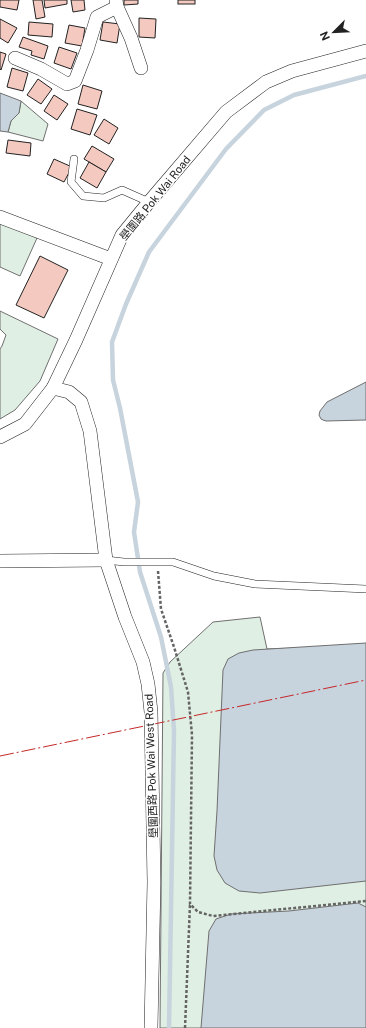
<svg xmlns="http://www.w3.org/2000/svg" width="366" height="1028" font-family="'Public Sans','Noto Sans TC',sans-serif">
  <rect width="100%" height="100%" fill="#fff"/>
  <g fill="#e0efe3" stroke="#6f6f6f">
    <polygon points="21,101 48,124 43,141 8,132 11,121 19,113"/>
    <polygon points="0,221 37,238 20,276 0,267"/>
    <polygon points="0,311 58,339 40,381 15,410 0,419 0,349 2,346 6,335 0,329"/>
    <polygon points="260,617 267,649 366,646 366,1028 160,1028 163,673 170,662 213,622"/>
  </g>
  <g fill="#c7d3dd" stroke="#6f6f6f">
    <polygon points="0,93 21,101 19,113 11,121 8,132 0,131"/>
    <polygon points="366,382 366,420 326,421 323,420 321,419 319,415 320,411 327,402"/>
    <polygon points="366,643 366,881 260,893 239,891 225,883 217,870 214,856 217,811 223,670 228,659 239,653 253,650"/>
    <polygon points="358,903 366,907 366,1028 201,1028 209,931 216,919 231,914 289,911"/>
  </g>
  <g fill="none" stroke-linecap="round" stroke-linejoin="round">
    <polyline stroke="#c7d3dd" stroke-width="4.5" points="169,1028 174,731 171,687 161,637 140,572 134,532 138,502 120,408 113,380 112,342 126,304 149,252 226,149 264,110 294,95 366,76"/>
  </g>
  <g fill="#f3c9c0" stroke="#222">
    <polygon points="0,0 19,0 17,10 0,7"/>
    <polygon points="33,0 42,0 45,17 36,19"/>
    <polygon points="44,0 67,0 67,4 45,8"/>
    <polygon points="71,0 84,0 85,10 73,12"/>
    <polygon points="124,0 138,0 138,4 124,5"/>
    <rect x="178" y="0" width="17" height="4"/>
    <polygon points="139,18 156,19 155,38 139,37"/>
    <polygon points="0,19 17,28 8,43 0,38"/>
    <polygon points="29,22 53,24 52,37 28,35"/>
    <polygon points="103,22 120,24 117,43 100,40"/>
    <polygon points="69,25 85,28 82,46 65,43"/>
    <polygon points="23,37 48,46 44,59 31,55 32,51 19,47"/>
    <polygon points="59,47 77,53 71,69 54,63"/>
    <polygon points="0,52 6,54 1,70 0,69"/>
    <polygon points="12,68 28,73 23,91 7,87"/>
    <polygon points="38,79 52,89 41,104 27,95"/>
    <polygon points="83,85 102,91 97,109 78,104"/>
    <polygon points="54,95 68,104 57,120 44,111"/>
    <polygon points="77,109 97,115 90,135 71,129"/>
    <polygon points="104,119 118,128 109,144 94,135"/>
    <polygon points="8,140 31,143 30,156 6,153"/>
    <polygon points="92,146 114,159 106,172 84,159"/>
    <polygon points="54,159 72,167 64,182 47,174"/>
    <polygon points="89,162 106,172 97,188 80,178"/>
    <polygon points="40,256 68,270 44,318 16,305"/>
  </g>
  <g fill="none" stroke-linecap="round" stroke-linejoin="round">
    <g stroke="#222" stroke-width="8">
      <g id="service">
        <polyline points="74,159 71,182 83,196 104,198 122,190 149,202"/>
        <polyline points="106,560 124,562 173,562 214,576 255,584 366,589"/>
      </g>
    </g>
    <g stroke="#222" stroke-width="14">
      <g id="minor">
        <polyline points="116,0 117,7 131,38 141,68"/>
        <polyline points="15,58 41,69 67,84 75,81 87,50 97,17 117,7"/>
        <polyline points="0,217 111,259"/>
        <polyline points="53,388 69,392 81,402 90,431 106,560 125,617 143,662 148,684 151,712 154,882 151,1028"/>
        <polyline points="0,437 25,424 53,388 76,340 122,235 149,202 226,112 266,82 292,71 366,51"/>
        <polyline points="0,561 106,560"/>
      </g>
    </g>
    <g stroke="#646464" stroke-width="2.5" stroke-dasharray="3 2" stroke-linecap="butt">
      <polyline points="158,571 161,609 174,647 188,692 192,735 190,904 198,912 213,916 366,901"/>
      <polyline points="185,1028 190,904"/>
    </g>
    <use href="#service" stroke="#fff" stroke-width="7"/>
    <use href="#minor" stroke="#fff" stroke-width="13"/>
    <polyline stroke="#c62828" stroke-width="1" stroke-dasharray="14 3 2 3" stroke-linecap="butt" points="0,756 366,680"/>
  </g>
  <g text-anchor="middle" stroke-width="3" stroke-linejoin="round" paint-order="stroke">
    <g font-size="11" fill="#222" stroke="#fff">
      <text transform="translate(155 198) rotate(-51)" y="4">壆圍路 Pok Wai Road</text>
      <text transform="translate(151 766) rotate(-92)" y="4">壆圍西路 Pok Wai West Road</text>
    </g>
  </g>
  <g transform="translate(334 32) rotate(246)" stroke="#ffffff" stroke-width="3" paint-order="stroke">
  <path d="M0-3L7 15L0 10L-7 15Z" fill="#222222"/>
  <text y="-6" font-size="11" font-weight="bold" text-anchor="middle" fill="#222222">N</text>
  </g>
</svg>
